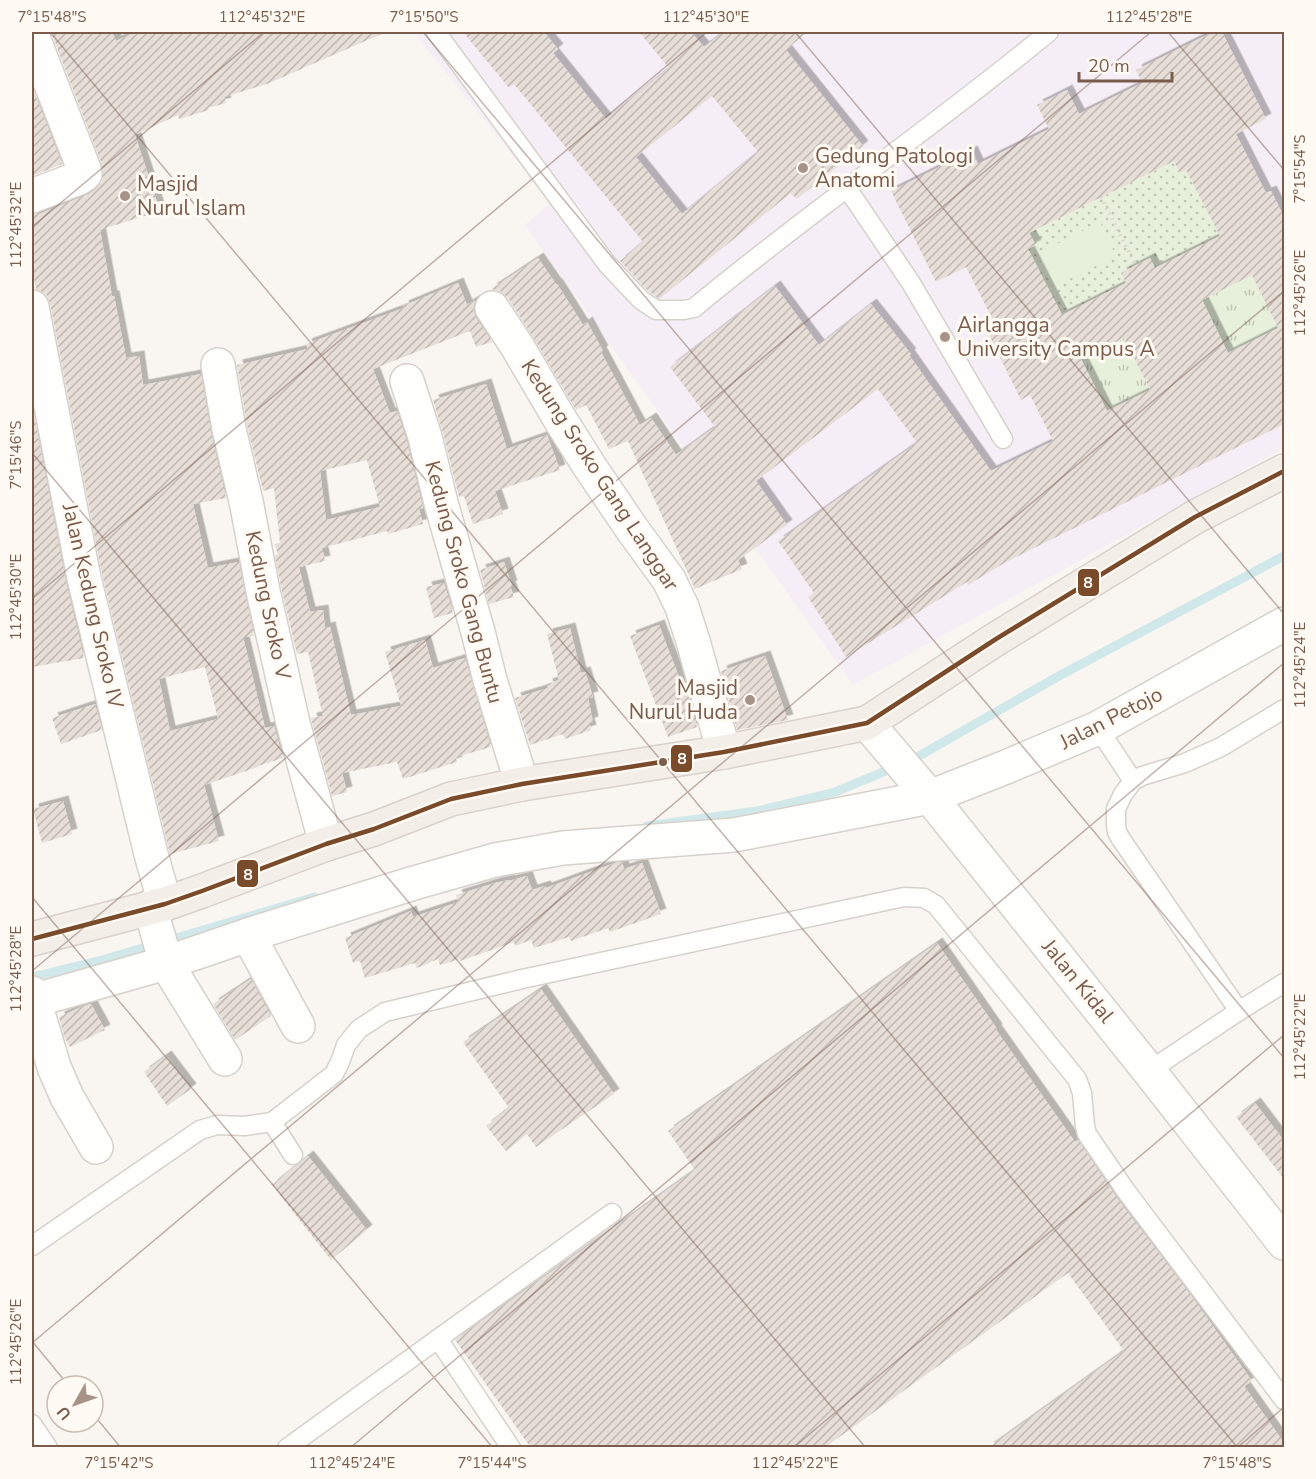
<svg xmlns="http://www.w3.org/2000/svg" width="1316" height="1479" font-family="'Nunito Sans',sans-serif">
  <defs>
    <pattern id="grass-tufts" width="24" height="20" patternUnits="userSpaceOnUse" patternTransform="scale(1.5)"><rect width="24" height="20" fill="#e7f0db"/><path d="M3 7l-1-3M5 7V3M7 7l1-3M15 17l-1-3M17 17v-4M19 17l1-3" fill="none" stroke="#c0c6b4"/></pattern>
    <pattern id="park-dots" width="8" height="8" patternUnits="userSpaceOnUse" patternTransform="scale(1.5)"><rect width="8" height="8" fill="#e7f0db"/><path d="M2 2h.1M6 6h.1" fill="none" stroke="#c0c6b4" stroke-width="1.8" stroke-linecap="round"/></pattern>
    <pattern id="building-hatch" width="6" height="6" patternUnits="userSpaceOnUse" patternTransform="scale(1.5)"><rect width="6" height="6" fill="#e6ded7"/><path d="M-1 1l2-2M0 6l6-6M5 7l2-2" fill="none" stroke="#bfb7b1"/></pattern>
    <filter id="shadow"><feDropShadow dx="5.5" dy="-5.5" stdDeviation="0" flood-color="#0004"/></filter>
  </defs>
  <rect width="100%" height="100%" fill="#f9f5f0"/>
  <polygon fill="#f6eef6" points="413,32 1284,32 1284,448 853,685 525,225 551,202"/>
  <g fill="url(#grass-tufts)">
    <polygon points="1252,275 1278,328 1205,364 1202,300"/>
    <polygon points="1124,338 1150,390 1107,411 1081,359"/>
  </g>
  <polygon fill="url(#park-dots)" points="1174,161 1180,173 1186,170 1220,236 1155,268 1150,258 1121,273 1126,283 1062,315 1028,249 1035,245 1029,233"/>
  <polygon fill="#e7f0db" points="1100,222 1116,256 1053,287 1037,254"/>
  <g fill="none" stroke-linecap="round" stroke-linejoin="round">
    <g stroke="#d0e8ea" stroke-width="9">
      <polyline points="647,826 757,811 835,792 912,760 1057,677 1284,556"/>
      <polyline points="32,977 102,960 315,897"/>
    </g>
  </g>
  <g fill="url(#building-hatch)" fill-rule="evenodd" filter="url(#shadow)">
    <path d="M51,32h61l4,9 20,-9h250l-119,52 -43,13 2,6 -18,5 1,2 -30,9 -1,-4 -43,20 25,76 -60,19 12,66h2l12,62 13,-2 4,29 58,-11 10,59 15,65 -33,6 15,64 31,-6 15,74 -11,1 22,91 9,-2 9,32 -25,8v1l-54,18 15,56 -49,13 -68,-280 -52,-271 -4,-9 -10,-5 -4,-21v-54h7l50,-20 7,-5 6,-7 1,-11 -2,-9zM205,667l13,52 -48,12 -11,-52z"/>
    <path d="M463,32h81l14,17 -5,4 53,66 63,-51 -30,-36h52l13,15 20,-15h83l-21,18 77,96 -66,53 -6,-6 -132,106 -11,-8 -28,-30 23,-19 -129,-158 -5,4zM712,96l46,56 -76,62 -46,-57z"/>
    <path d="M1213,32h9l44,87 -30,15 30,59 5,-2 13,26v207l-278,138 -38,23 -1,-3 -121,75 -38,-60 6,-4 -36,-52 139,-98 -39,-54 -122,92 31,44 -49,35 4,9 -47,20 -67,-148 -19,8 -23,-44 -10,5 -43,-73 -25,-39 -8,-7 -9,-2 47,-31 18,26h1l26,41 4,-3 16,29 -2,1 39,73 11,-7 25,37 39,-28 -45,-60 105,-81 44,59 52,-41 40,50 -2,1 82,116 62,-30 -23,-46 -9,5 -34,-69 9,-5 -30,-59 -30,15 -45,-91 81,-40 6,13 71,-35 -12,-24 30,-15 12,24 63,-31 -6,-13zM1174,161l6,12 6,-3 34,66 -65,32 -5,-10 -29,15 5,10 -64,32 -34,-66 8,-4 -7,-12zM1252,275l26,53 -50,25 -26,-53zM1124,338l26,52 -43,21 -26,-52z"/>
    <polygon points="32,86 62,164 32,176"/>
    <path d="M458,283l9,22 8,-5 -2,9 3,9 16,24 -16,5 -6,-16 -97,38 17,44 7,-2 10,31 16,66 -4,1 4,15 -35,10 -1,-3 -65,17 3,13 -26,6 11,45 13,-2 2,18 5,-1 21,88 50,-9 -16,-54 40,-12 8,28 32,-10 26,89 -35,10 1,5 -54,17 -6,-17 -55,11 5,19 -15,4 -21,-78 12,-2 -15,-64 -11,2 -16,-67 -6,-32h3l-3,-11 5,-1 -6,-55 -11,3 -16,-66 -10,-60 71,-16 -2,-5 98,-36 -1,-2zM367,460l13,47 -54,13 -6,-49z"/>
    <polygon points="486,384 507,449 547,435 560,470 495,491 503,514 473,524 464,496 459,497 443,433 433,400"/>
    <polygon points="32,404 66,582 84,658 32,667"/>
    <polygon points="504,562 512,586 510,586 514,597 489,604 480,570"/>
    <polygon points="444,583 453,613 434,618 426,587"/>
    <polygon points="659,625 682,685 686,684 697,727 668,737 630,636"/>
    <polygon points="570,628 581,673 585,672 593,697 588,698 593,722 589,723 591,730 565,739 563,734 530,745 515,698 548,688 547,684 559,680 547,634"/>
    <polygon points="765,656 788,720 737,730 721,671"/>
    <polygon points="95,704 102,730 61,744 52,718"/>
    <polygon points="63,801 72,834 42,843 33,809"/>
    <polygon points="622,862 624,869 642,863 661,914 610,932 608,928 571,941 569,937 534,948 531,940 515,946 514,942 460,961 460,959 440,965 438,959 417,968 415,963 365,978 360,961 353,963 345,938 411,911 413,917 459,902 456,895 495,883 509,880 509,881 527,876 532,890 545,886 546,888 615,863"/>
    <polygon points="937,943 997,1029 996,1030 1075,1142 1078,1140 1117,1198 1190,1294 1252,1381 1244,1386 1284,1443 1284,1448 988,1448 1124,1351 1068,1273 824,1448 531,1448 455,1340 695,1170 668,1131"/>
    <polygon points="251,979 271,1016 235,1040 213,1004"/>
    <polygon points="541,989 614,1094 536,1147 527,1134 506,1151 486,1126 509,1108 463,1042"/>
    <polygon points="91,1004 105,1030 70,1047 64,1036 59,1017 81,1007"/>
    <polygon points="166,1056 191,1089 167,1106 144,1072"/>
    <polygon points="1255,1103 1284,1141 1284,1179 1236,1117"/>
    <polygon points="308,1156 367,1230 331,1260 272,1185"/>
  </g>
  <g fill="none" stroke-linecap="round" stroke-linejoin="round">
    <g stroke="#d7d1cb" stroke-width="21">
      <g id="lane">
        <path d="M436,32l171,232 34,36 15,10h28l10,-2c115,-96 240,-181 355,-276"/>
        <polyline points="847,188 911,283 1003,439"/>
        <polyline points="1098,728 1133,781"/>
        <polyline points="1239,1011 1121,839 1117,832 1116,825 1116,809 1123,794 1133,781 1142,776 1185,763 1221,747 1284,709"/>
        <polyline points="1149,1071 1239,1011 1284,983"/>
        <polyline points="272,1122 293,1155"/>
        <polyline points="32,1246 200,1130 217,1125 244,1126 272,1122 334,1074 340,1062 346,1045 359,1029 385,1012 522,979 904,897 924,898 936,905 1077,1079 1082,1093 1085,1126 1087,1134 1126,1191 1284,1400"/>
        <polyline points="438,1339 511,1448"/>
        <polyline points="32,1424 48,1448"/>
        <polyline points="287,1448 612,1213"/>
      </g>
    </g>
    <g stroke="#d7d1cb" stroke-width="36">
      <g id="street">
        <polyline points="32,35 84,169 85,174 79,178 32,196"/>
        <polyline points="32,307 84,578 151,854 165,904"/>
        <polyline points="492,308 517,346 561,421 590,467 632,529 669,580 682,607 693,641 724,752"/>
        <polyline points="218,365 229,429 247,506 263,591 293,723 326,844"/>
        <polyline points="407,381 425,437 441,503 478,632 490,680 522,784"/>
        <polyline points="867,723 930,797 1149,1071 1284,1243"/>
        <polyline points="150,907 166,963 225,1059"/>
        <polyline points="248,935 298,1026"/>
        <polyline points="32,993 54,1067 67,1097 96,1147"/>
        <polyline points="32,1001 166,963 248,935 414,883 495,860 563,848 734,835 930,797 1006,767 1098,728 1284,624"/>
      </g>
    </g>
    <g stroke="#dad1cc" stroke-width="36">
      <polyline id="primary" points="32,939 165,904 202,891 326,844 374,829 451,799 522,784 724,752 867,723 996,639 1195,517 1284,471"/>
    </g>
    <polyline stroke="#dcd5d0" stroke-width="4" stroke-dasharray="1.5 4.5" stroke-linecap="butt" points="1101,197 1136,266"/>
    <use href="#lane" stroke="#fefefd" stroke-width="18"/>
    <use href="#street" stroke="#fefefd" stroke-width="33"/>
    <use href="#primary" stroke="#f3eee8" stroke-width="33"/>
    <g stroke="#fffaf3" stroke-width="9">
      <polyline id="bus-1" points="32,939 165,904 202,891 326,844 374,829 451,799 522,784 724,752 867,723 996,639 1195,517 1284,471"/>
    </g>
    <use href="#bus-1" stroke="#7a4b2a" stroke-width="4.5"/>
  </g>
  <path fill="none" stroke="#7a5c4d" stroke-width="1.5" stroke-opacity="0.45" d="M50,32l1188,1416M423,32l861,1026M795,32l489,582M1168,32l116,138M32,227l232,-195M32,453l834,995M32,599l675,-567M32,897l461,551M32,971l1119,-939M32,1341l37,45M32,1343l1252,-1052M93,1414l28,34M350,1448l934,-785M793,1448l491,-413M1237,1448l47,-41"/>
  <g fill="#a69286" stroke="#fffaf3" stroke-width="2">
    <circle cx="803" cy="168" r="6"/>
    <circle cx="125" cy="196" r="6"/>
    <circle cx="945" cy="337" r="6"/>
    <circle cx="750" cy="700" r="6"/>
  </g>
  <circle fill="#7a5c4d" stroke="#fffaf3" stroke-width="2" cx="663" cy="762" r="5"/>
  <g text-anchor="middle" stroke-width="6" stroke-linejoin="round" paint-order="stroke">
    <g font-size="21" fill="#7a5c4d" stroke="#fffaf3" text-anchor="start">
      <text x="815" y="163">Gedung Patologi<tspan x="815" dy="24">Anatomi</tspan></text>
      <text x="137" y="191">Masjid<tspan x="137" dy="24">Nurul Islam</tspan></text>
      <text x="957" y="332">Airlangga<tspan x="957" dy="24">University Campus A</tspan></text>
      <text x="738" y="695" text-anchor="end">Masjid<tspan x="738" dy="24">Nurul Huda</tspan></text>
    </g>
    <g font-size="21" fill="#7a5c4d" stroke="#fffaf3">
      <text transform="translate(600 475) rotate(57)" y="7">Kedung Sroko Gang Langgar</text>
      <text transform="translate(464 582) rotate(75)" y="7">Kedung Sroko Gang Buntu</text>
      <text transform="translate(268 605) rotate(78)" y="7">Kedung Sroko V</text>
      <text transform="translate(93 606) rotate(77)" y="7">Jalan Kedung Sroko IV</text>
      <text transform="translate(1111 718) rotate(-27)" y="7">Jalan Petojo</text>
      <text transform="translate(1078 981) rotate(51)" y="7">Jalan Kidal</text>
    </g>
  </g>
  <g stroke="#fffaf3" stroke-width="2">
    <rect x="1077" y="568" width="23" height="29" rx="6" fill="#7a4b2a"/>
    <rect x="670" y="744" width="23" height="29" rx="6" fill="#7a4b2a"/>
    <rect x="236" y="859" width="23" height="29" rx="6" fill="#7a4b2a"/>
  </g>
  <g font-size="16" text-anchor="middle" font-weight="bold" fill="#fff">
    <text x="1088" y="588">8</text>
    <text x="682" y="764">8</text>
    <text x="248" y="880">8</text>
  </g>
  <rect width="1316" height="1479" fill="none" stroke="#fffaf3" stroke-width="66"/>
  <g transform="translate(75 1404) rotate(230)"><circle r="28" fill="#fffaf3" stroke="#cabbb1" stroke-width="1.5"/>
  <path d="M0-4.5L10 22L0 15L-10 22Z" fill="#a69286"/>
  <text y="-9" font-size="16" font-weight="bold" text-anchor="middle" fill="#7a5c4d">U</text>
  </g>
  <path d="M1079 72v9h93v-9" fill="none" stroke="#7a5c4d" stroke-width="3"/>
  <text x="1088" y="72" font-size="18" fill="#7a5c4d" stroke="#fffaf3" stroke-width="4.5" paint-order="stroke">20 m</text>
  <rect x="33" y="33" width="1250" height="1413" fill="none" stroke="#7a5c4d" stroke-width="2"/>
  <g font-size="15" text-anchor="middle" fill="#7a5c4d">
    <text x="52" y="22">7°15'48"S</text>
    <text x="262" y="22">112°45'32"E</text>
    <text x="424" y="22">7°15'50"S</text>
    <text x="706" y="22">112°45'30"E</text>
    <text x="1149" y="22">112°45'28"E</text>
    <text transform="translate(1300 169) rotate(-90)" y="5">7°15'54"S</text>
    <text transform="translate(16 225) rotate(-90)" y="5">112°45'32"E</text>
    <text transform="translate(1300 293) rotate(-90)" y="5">112°45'26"E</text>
    <text transform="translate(16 455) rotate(-90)" y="5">7°15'46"S</text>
    <text transform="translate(16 597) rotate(-90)" y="5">112°45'30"E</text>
    <text transform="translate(1300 665) rotate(-90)" y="5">112°45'24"E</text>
    <text transform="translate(16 969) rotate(-90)" y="5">112°45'28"E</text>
    <text transform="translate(1300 1037) rotate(-90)" y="5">112°45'22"E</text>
    <text transform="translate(16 1342) rotate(-90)" y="5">112°45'26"E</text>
    <text x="119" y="1468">7°15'42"S</text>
    <text x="352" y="1468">112°45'24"E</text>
    <text x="492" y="1468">7°15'44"S</text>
    <text x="795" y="1468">112°45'22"E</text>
    <text x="1237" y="1468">7°15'48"S</text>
  </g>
</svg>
